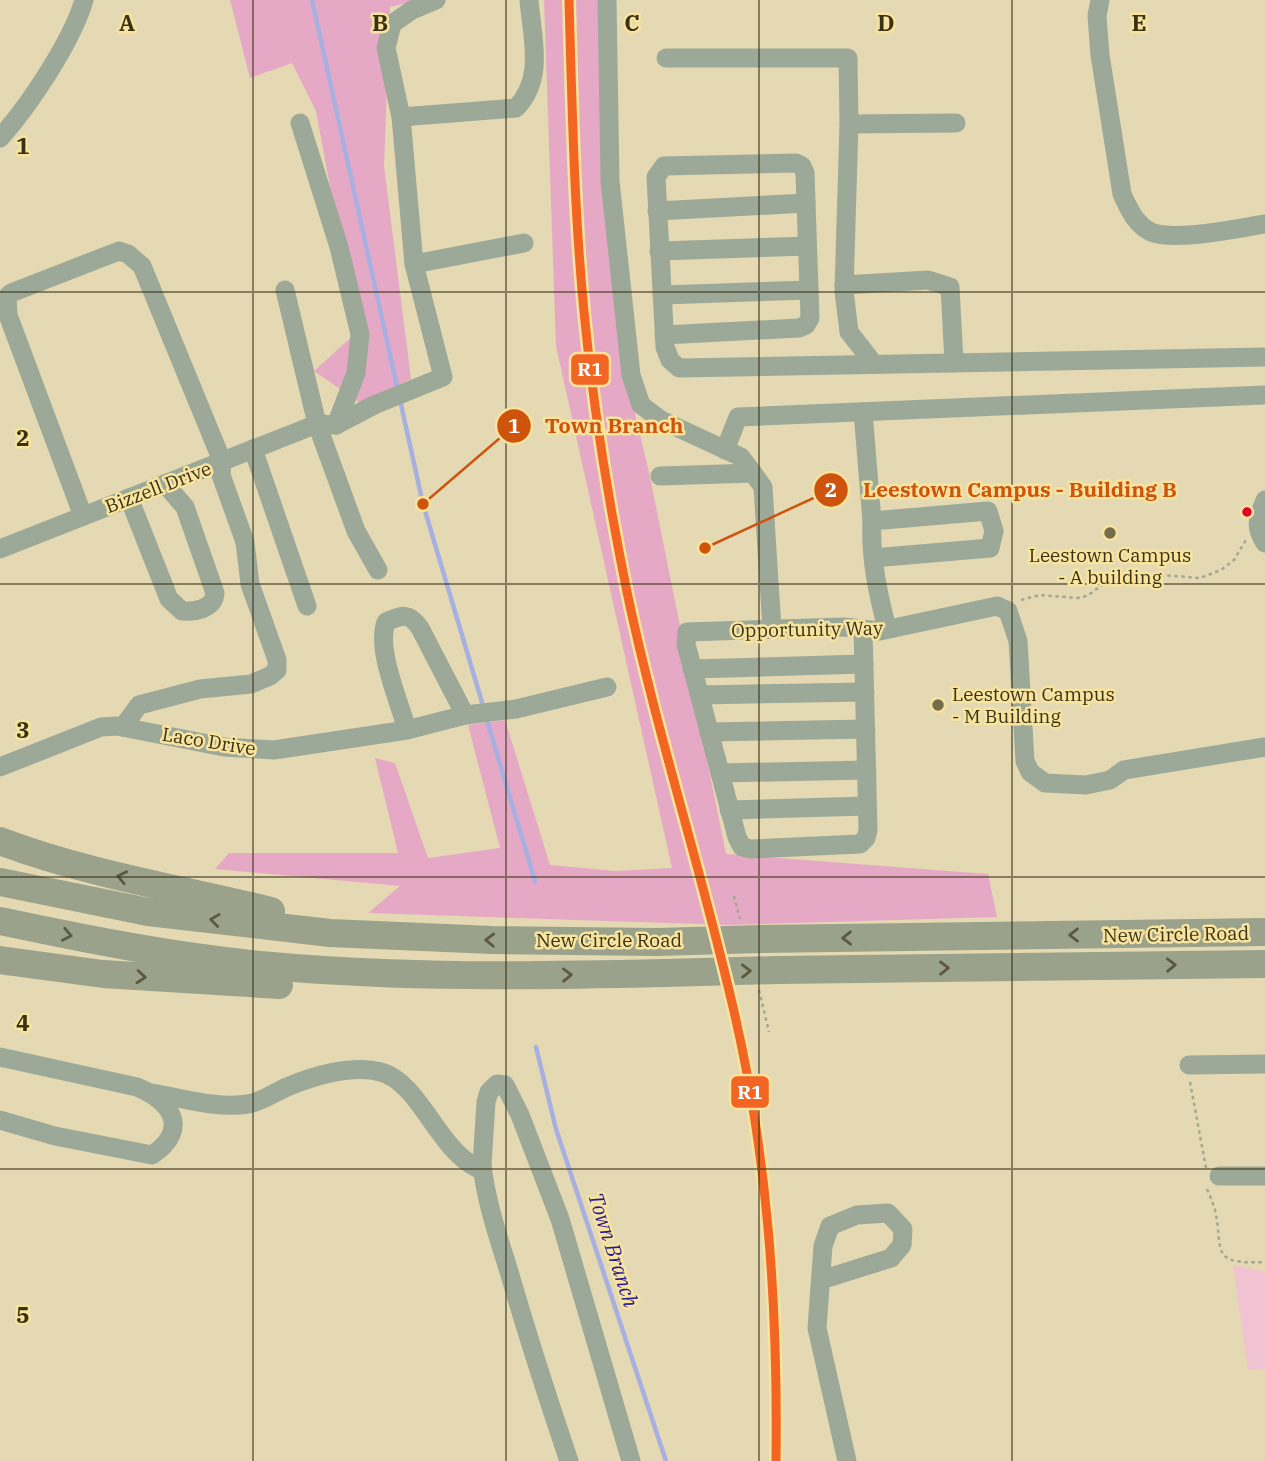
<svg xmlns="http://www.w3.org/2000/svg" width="1265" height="1461" font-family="'IBM Plex Serif',serif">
  <rect width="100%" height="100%" fill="#e4d9b2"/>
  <polygon fill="#f1c2d2" points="1233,1265 1262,1271 1265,1276 1265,1369 1248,1370"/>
  <g fill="#e6a9c5">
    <polygon points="230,0 420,0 390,7 384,166 411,379 360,403 314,371 357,332 316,111 292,63 250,78"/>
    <polygon points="544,0 609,0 626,375 650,477 726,854 988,874 997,917 729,925 368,913 400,886 215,869 229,853 398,853 375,758 395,763 428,858 500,848 468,725 505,720 550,865 616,871 672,868 556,346"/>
  </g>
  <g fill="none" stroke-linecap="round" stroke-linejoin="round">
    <g stroke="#a7b0e1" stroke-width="4.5">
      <polyline points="312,0 398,391"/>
      <polyline points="400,400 423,504 484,709"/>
      <polyline points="486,717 535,881"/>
      <polyline points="536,1047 556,1129 666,1461"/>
    </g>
    <g stroke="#a3a895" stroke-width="2.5" stroke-dasharray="3.5 3.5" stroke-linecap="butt">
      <polyline points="1021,600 1040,595 1077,598 1087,596 1113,577 1133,573 1200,578 1221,570 1234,560 1246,540"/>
      <polyline points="734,896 740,919"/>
      <polyline points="759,990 769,1032"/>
      <polyline points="1190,1082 1206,1168"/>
      <path d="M1207,1189c3,7 6,14 8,21 9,40 -7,55 50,52"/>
    </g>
    <g stroke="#9ca998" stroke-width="19">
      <polyline points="607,0 610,181 631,375 641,405 661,420 741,457 763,487 772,629"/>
      <path d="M1100,0l-3,16 3,39 22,139c7,15 13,30 29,38 23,10 88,-4 114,-8"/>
      <polyline points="666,58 848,58 849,124 844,291 849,332 874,364"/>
      <path d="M401,117l115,-9c29,-30 16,-70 13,-108"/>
      <polyline points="300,123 339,247 360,334 356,373 336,425"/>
      <polyline points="849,124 956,123"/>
      <path d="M0,138c29,-32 72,-97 84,-138"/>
      <polyline points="657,211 806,203"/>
      <polyline points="659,251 807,246"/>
      <polyline points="414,264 524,243"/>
      <polyline points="844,285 928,280 950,287 954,363"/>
      <polyline points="285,290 317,424 356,531 378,570"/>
      <polyline points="662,295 809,290"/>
      <polyline points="664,335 799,328 806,325 810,318 805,173 802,166 796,163 664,166 656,177 665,347 670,360 679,368 1265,357"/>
      <polyline points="863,412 872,521"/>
      <polyline points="253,449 307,606"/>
      <polyline points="725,450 738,417 1265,395"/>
      <polyline points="660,476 753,473"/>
      <path d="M129,498l40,101 13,12c13,1 32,-2 33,-18l-30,-86 -20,-23"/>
      <path d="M1265,500c-7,17 -11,27 0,43"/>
      <polyline points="83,516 8,315 7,297 11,293 119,251 128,254 142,266 222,461 221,475 245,542 250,584 277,660 277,670 270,676 251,684 200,689 139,705 123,727"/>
      <polyline points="0,549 317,424 336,425 374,405 443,377 414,264 401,117 386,48 392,24 412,10 436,0"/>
      <path d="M873,558l117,-10 4,-17 -6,-20 -116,10c-2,37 6,72 15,108"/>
      <polyline points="863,629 868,830 866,838 860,844 751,849 742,847 737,837 686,644 687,632 844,627 880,631 997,606 1008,611 1018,641 1025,761 1030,772 1045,783 1086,785 1110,780 1124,770 1265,747"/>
      <polyline points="692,669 864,664"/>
      <polyline points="699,695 865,692"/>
      <polyline points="465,715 516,709 607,687"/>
      <polyline points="709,732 866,729"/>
      <path d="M0,767l101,-40 16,-1 107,21 50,3 133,-20 58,-15 -45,-87c-11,-16 -18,-13 -34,-6 -10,28 13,78 21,108"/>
      <polyline points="720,773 867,770"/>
      <polyline points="729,810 867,806"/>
      <path d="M0,1057l137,30c35,15 53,42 15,68l-97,-19 -55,-16"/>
      <polyline points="1189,1065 1265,1064"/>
      <path d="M152,1093c30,5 65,16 96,11 13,-2 26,-11 39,-17 26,-11 65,-23 94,-15 39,11 56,76 96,96l5,-3 4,-63 3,-10 8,-8 8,1 15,30 40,104 71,242"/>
      <path d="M482,1165c4,37 17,74 28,110 18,62 38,124 59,186"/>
      <polyline points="1219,1176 1265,1176"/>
      <polyline points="821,1280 891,1258 902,1245 903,1229 888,1213 857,1215 830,1226 823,1246 817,1328 847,1461"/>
    </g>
    <g stroke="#9aa28b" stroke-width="28">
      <path d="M0,841c87,33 181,48 271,70"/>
      <polyline points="0,882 148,912 330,933 492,940 657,942"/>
      <path d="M0,921c90,19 180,37 272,45 131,12 262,10 393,7"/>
      <polyline points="762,939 1265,932"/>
      <polyline points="0,960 103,974 279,985"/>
      <polyline points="777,970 1265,964"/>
    </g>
    <g stroke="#9aa28b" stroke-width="28">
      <polyline points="657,942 762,939"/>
      <polyline points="665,973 777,970"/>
    </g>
    <g stroke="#f8e49e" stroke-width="14">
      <path id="rail-1" d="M569,0c3,104 5,209 15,312 9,94 24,187 43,280 29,138 73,273 105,411 36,150 46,304 44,458"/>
    </g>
    <use href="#rail-1" stroke="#f26522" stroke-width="9"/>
  </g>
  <defs><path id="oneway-chevron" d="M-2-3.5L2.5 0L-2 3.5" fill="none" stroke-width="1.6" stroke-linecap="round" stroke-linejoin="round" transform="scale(1.75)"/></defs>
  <g stroke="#5c593e">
    <use href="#oneway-chevron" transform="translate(122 877) rotate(-168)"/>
    <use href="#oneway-chevron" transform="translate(215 920) rotate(-173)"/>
    <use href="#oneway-chevron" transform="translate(67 935) rotate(11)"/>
    <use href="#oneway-chevron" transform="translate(1074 935) rotate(179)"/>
    <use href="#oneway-chevron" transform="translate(847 938) rotate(179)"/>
    <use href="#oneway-chevron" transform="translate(490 940) rotate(-178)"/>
    <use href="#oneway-chevron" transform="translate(1171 965) rotate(-1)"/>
    <use href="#oneway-chevron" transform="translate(944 968) rotate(-1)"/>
    <use href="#oneway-chevron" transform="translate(746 971) rotate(-1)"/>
    <use href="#oneway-chevron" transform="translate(567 975) rotate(-1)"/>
    <use href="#oneway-chevron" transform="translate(141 977) rotate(5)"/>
  </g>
  <path fill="none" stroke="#3a3215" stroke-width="2" stroke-opacity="0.55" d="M253,0v1461M506,0v1461M759,0v1461M1012,0v1461M0,292h1265M0,584h1265M0,877h1265M0,1169h1265"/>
  <circle fill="#e4002b" stroke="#f8e49e" stroke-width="2.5" cx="1247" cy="512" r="6"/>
  <g fill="#766c4c" stroke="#f8e49e" stroke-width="2.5">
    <circle cx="1110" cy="533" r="7"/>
    <circle cx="938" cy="705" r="7"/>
  </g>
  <g text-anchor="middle" stroke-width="5" stroke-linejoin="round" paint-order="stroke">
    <g font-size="19" fill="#3a3215" stroke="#f8e49e">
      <text transform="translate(158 487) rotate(-21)" y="7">Bizzell Drive</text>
      <text transform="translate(807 629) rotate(-1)" y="7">Opportunity Way</text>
      <text transform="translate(209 741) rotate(9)" y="7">Laco Drive</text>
      <text transform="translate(1176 934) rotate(-1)" y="7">New Circle Road</text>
      <text x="609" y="947">New Circle Road</text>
    </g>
    <g font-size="19" fill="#3a3215" stroke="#f8e49e">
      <text x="1110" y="562">Leestown Campus<tspan x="1110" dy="22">- A building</tspan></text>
      <text x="952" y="701" text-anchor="start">Leestown Campus<tspan x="952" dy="22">- M Building</tspan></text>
    </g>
    <g font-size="21" font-style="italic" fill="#261998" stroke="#f8e49e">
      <text transform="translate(613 1250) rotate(72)" y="7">Town Branch</text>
    </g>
  </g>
  <g font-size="23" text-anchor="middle" font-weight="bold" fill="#3a3215" stroke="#f8e49e" stroke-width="5" stroke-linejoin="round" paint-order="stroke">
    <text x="127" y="31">A</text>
    <text x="380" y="31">B</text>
    <text x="632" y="31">C</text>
    <text x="886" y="31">D</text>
    <text x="1139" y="31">E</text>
    <text x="23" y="154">1</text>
    <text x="23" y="446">2</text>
    <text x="23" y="738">3</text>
    <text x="23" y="1031">4</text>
    <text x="23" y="1323">5</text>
  </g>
  <path fill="none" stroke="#ce530d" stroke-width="2.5" d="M423 504L514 426M705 548L831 490"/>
  <g fill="#ce530d" stroke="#f8e49e" stroke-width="2.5">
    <circle cx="423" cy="504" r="7"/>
    <circle cx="705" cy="548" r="7"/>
    <circle cx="514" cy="426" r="18"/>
    <circle cx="831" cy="490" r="18"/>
  </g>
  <g font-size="21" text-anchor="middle" font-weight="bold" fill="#fff">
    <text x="514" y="433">1</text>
    <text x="831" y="497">2</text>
  </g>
  <g font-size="21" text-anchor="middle" font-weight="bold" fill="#ce530d" stroke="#f8e49e" stroke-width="5" stroke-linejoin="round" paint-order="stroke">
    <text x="614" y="433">Town Branch</text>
    <text x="1020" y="497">Leestown Campus - Building B</text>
  </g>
  <g stroke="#f8e49e" stroke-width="2.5">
    <rect x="570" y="353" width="40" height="33" rx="7" fill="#f26522"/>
    <rect x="730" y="1075" width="40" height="34" rx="7" fill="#f26522"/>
  </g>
  <g font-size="19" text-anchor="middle" font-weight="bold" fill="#fff">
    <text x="590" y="376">R1</text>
    <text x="750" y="1099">R1</text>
  </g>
</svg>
